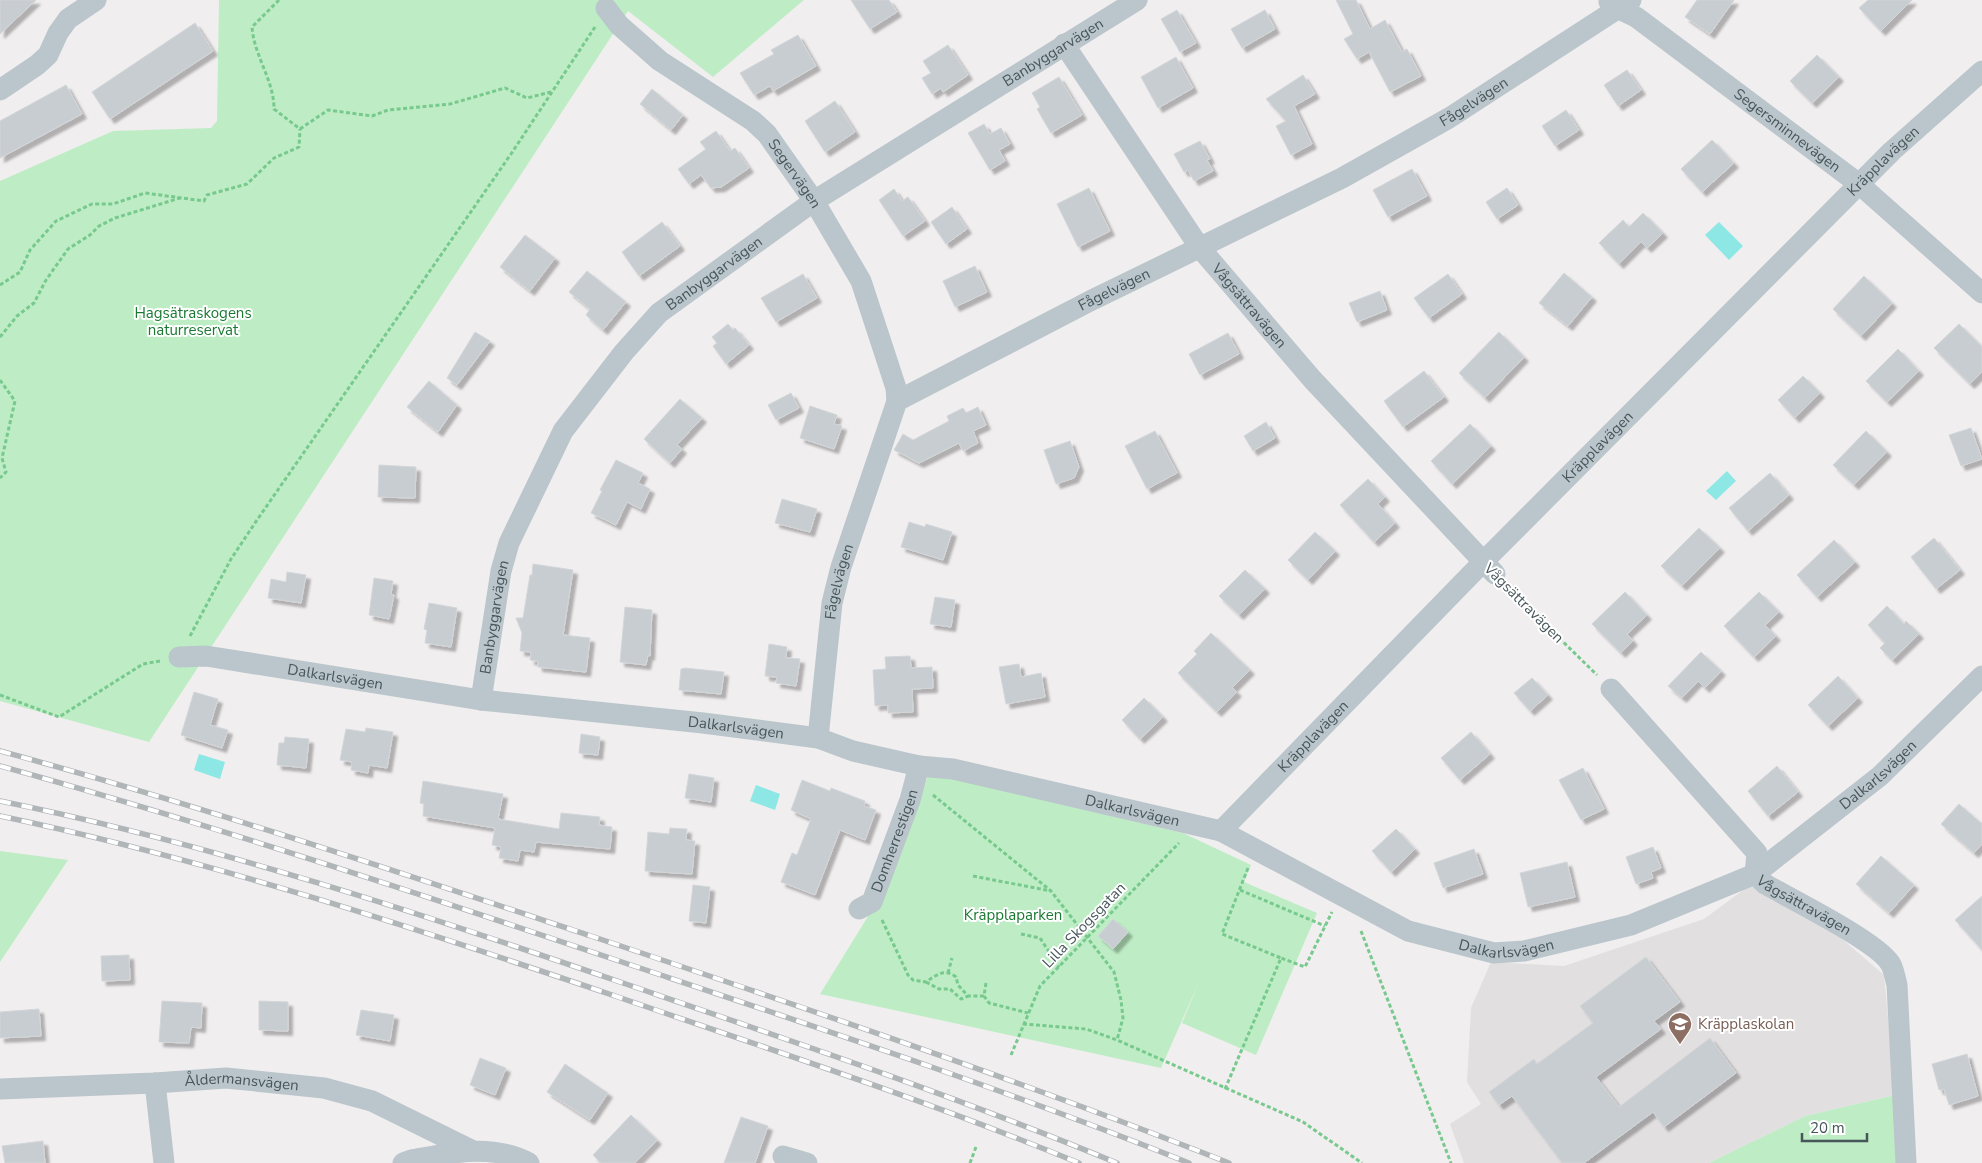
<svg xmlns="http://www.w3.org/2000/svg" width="1982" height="1163" font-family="'Nunito Sans',sans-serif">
  <defs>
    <filter id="shadow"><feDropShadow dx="4.5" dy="4.5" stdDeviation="1" flood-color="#0004"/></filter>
  </defs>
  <rect width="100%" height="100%" fill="#f1eeef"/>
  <polygon fill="#e2dfe0" points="1750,885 1841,938 1884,975 1895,1095 1805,1116 1709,1163 1464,1163 1450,1124 1481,1104 1467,1082 1471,1008 1491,962 1564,966 1704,919"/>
  <g fill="#beedc5">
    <polygon points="219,0 804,0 713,77 628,11 149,742 0,701 0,181 113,131 211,128 217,121"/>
    <polygon points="929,773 1183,833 1251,865 1244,882 1317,913 1256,1055 1182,1023 1199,982 1161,1068 820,994 867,918 898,861"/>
    <polygon points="0,851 68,860 0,962"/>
    <polygon points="1895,1095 1898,1163 1709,1163 1805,1116"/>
  </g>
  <g fill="#8de8e5">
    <polygon points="1719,222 1743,246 1729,260 1705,235"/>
    <polygon points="1727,471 1736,481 1716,500 1706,491"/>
    <polygon points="199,754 225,762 220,779 194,770"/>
    <polygon points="756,785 780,794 775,810 750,801"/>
  </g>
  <g fill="#c8cdd1" stroke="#d2d6d9" filter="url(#shadow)">
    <polygon points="0,0 36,0 0,34"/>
    <polygon points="851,0 889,0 897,12 870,29"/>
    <polygon points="1336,0 1356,0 1370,29 1385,20 1402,52 1407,49 1421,76 1390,92 1369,52 1357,59 1344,39 1353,34"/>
    <polygon points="1697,0 1734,0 1710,34 1685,17"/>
    <polygon points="1868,0 1912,0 1881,31 1859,8"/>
    <polygon points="1177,10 1196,43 1180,52 1161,19"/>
    <polygon points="1265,10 1275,29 1242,48 1231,29"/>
    <polygon points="195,23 213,51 110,119 92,92"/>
    <polygon points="798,35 816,66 773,91 770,86 754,95 740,73 774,54 771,50"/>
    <polygon points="948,45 968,75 943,92 941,88 932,94 922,78 931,73 923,61"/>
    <polygon points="1817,55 1839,77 1812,103 1790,81"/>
    <polygon points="1176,57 1193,88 1158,108 1141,77"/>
    <polygon points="1627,70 1641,90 1618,106 1604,85"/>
    <polygon points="1303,75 1315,94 1294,106 1312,144 1291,155 1276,126 1286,121 1266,99"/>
    <polygon points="1059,77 1082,115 1051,133 1037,109 1040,107 1032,93"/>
    <polygon points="66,85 82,114 0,158 0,121"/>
    <polygon points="652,89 683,115 671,130 640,104"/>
    <polygon points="835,101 855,132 825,152 805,121"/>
    <polygon points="1566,110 1579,130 1555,146 1542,126"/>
    <polygon points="984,124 990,134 1001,128 1010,144 999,150 1005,161 990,170 968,133"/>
    <polygon points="716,131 730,151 735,148 749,168 721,187 711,188 701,175 689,184 678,169 706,149 700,142"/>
    <polygon points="1712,140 1734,163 1702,192 1681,169"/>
    <polygon points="1200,141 1210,159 1207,160 1213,171 1194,181 1188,170 1184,172 1174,154"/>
    <polygon points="1412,169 1427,196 1388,217 1373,190"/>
    <polygon points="1089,188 1110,231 1078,247 1057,204"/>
    <polygon points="1507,188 1518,205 1497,219 1486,202"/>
    <polygon points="894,189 902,201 908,197 925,221 903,236 879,200"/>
    <polygon points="952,207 967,229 946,244 931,222"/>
    <polygon points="1643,213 1663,233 1647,248 1641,242 1619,264 1599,243 1623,220 1629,227"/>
    <polygon points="662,222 680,246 639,276 622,252"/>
    <polygon points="525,235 555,258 530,291 500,267"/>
    <polygon points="975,266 987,292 955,307 943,281"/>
    <polygon points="587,271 626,302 603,330 586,315 590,309 569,292"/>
    <polygon points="1564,273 1592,297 1568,326 1539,303"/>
    <polygon points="803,274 817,298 776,322 761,298"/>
    <polygon points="1448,274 1462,294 1429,318 1414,298"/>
    <polygon points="1864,276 1892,303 1861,336 1833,309"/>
    <polygon points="1380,291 1387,310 1357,322 1349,303"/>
    <polygon points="728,324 733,330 735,328 749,345 726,364 713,346 717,343 712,337"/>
    <polygon points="1959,324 1982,347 1982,372 1970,384 1934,348"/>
    <polygon points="475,332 490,341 457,385 447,378"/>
    <polygon points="1499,332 1524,357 1485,398 1459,373"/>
    <polygon points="1228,333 1239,354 1200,375 1189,354"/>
    <polygon points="1898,349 1919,371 1887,402 1866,381"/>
    <polygon points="1424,371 1444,397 1403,427 1384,401"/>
    <polygon points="1803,376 1820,393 1795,418 1778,400"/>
    <polygon points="429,381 457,405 438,432 407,407"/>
    <polygon points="791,393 799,408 776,420 768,405"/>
    <polygon points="680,399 702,418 677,445 682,449 670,463 644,439"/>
    <polygon points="810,406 837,415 834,424 842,426 834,449 800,438"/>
    <polygon points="978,407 986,425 973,431 978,443 963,451 959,443 919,463 894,450 903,434 913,440 949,421 947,416 963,408 966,413"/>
    <polygon points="1266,422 1275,438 1253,451 1244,436"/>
    <polygon points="1470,424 1491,446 1452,484 1431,461"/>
    <polygon points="1971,428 1982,459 1961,466 1949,435"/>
    <polygon points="1155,431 1177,473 1147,489 1125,446"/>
    <polygon points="1866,431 1887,452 1854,485 1833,465"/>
    <polygon points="1070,441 1079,467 1074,478 1056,484 1044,450"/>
    <polygon points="616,460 643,473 638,483 650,489 641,509 627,502 616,525 591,513 602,491 600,490"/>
    <polygon points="379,465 416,467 415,498 378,497"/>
    <polygon points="1770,473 1789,495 1748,531 1729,508"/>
    <polygon points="1368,479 1385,497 1378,504 1395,523 1374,542 1340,505"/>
    <polygon points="782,499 817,509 810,532 775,523"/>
    <polygon points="909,522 925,527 926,524 952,532 943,560 901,547"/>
    <polygon points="1699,528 1720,548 1682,586 1661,566"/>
    <polygon points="1315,532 1335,551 1308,580 1288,560"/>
    <polygon points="1934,538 1960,570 1936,589 1911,557"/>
    <polygon points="1834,540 1855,562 1817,597 1797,575"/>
    <polygon points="533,564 573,570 563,635 590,638 586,672 538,667 538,661 530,660 531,652 520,651 522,633 516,618 523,618 530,575 532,575"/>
    <polygon points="1245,570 1265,589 1239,615 1219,596"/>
    <polygon points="287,572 306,575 301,603 268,598 271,579 286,582"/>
    <polygon points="374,578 393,581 391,594 394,595 389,619 369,615"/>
    <polygon points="1625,592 1647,615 1627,634 1633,641 1621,653 1592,624"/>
    <polygon points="1759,592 1779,612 1765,625 1776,636 1754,657 1724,626"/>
    <polygon points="935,597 955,600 951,627 930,624"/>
    <polygon points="429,603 457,608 451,647 425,643 427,630 424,629"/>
    <polygon points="1887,606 1904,624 1906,621 1919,634 1892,660 1880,648 1885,643 1868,625"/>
    <polygon points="625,607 652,610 650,656 648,655 646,665 620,662"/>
    <polygon points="1211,633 1250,670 1232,688 1237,692 1217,712 1178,673 1197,654 1194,651"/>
    <polygon points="769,644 787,647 786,658 800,659 796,686 776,683 777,677 765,676"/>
    <polygon points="1701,652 1721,671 1705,688 1698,681 1682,698 1668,686"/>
    <polygon points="910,656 911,668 932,667 933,688 912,689 913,712 888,713 888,705 875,706 873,670 886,669 885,657"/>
    <polygon points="1019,664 1021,677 1041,673 1045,697 1006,704 999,667"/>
    <polygon points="685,668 724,672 721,694 679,690 681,669"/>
    <polygon points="1838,676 1858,698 1828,726 1808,705"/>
    <polygon points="1532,678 1548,695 1530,711 1514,693"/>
    <polygon points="194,692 218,699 210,725 228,730 222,748 181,735"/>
    <polygon points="1144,698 1163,717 1140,739 1122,720"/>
    <polygon points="366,728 393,732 387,768 369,765 368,773 351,770 352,762 340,760 346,729 365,732"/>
    <polygon points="1471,732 1490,754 1460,780 1441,758"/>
    <polygon points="581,734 600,737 598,755 579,753"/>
    <polygon points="285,737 309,739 306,768 277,765 279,743 284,743"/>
    <polygon points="1777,766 1798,792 1768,816 1748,791"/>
    <polygon points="1583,768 1604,809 1581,820 1559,780"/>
    <polygon points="689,774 714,778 711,802 685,798"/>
    <polygon points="802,780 830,791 831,788 865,801 864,806 876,810 865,840 840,830 815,895 781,882 792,853 797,855 811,819 791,810"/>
    <polygon points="423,781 503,794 498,819 559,829 561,813 600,817 599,825 612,827 610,849 536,842 534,852 520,850 518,861 499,858 501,847 492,845 495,828 423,816 424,804 420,803"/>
    <polygon points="1959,804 1982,824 1982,844 1974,853 1941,824"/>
    <polygon points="670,828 687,829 686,840 695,841 692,874 645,871 648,832 669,834"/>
    <polygon points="1396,829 1415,849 1391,872 1372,851"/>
    <polygon points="1653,847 1661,868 1651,872 1653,878 1636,884 1626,857"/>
    <polygon points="1474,849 1483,874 1443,888 1434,863"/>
    <polygon points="1881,856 1914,885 1889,913 1856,884"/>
    <polygon points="1567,862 1575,897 1528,907 1520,873"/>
    <polygon points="693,885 710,887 706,923 689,921"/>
    <polygon points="1982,896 1982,950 1955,920"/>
    <polygon points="1113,919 1128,932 1113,949 1098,936"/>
    <polygon points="129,955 130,980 102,981 101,956"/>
    <polygon points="1646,957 1680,1002 1654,1021 1661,1029 1596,1077 1619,1107 1710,1038 1736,1073 1664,1127 1653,1112 1584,1163 1562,1163 1512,1096 1499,1105 1489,1092 1534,1059 1537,1064 1593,1023 1580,1006"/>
    <polygon points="162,1001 202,1003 201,1028 191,1027 189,1043 159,1042"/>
    <polygon points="259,1001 288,1002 288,1031 259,1030"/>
    <polygon points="39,1009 41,1036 0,1038 0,1012"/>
    <polygon points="361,1010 394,1015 390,1041 356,1035"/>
    <polygon points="1967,1054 1978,1096 1949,1105 1944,1089 1939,1090 1932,1064"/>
    <polygon points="480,1058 506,1068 495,1095 470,1085"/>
    <polygon points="565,1064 608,1093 590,1120 547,1092"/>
    <polygon points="631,1115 657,1140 635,1163 601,1163 593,1155"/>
    <polygon points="741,1117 768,1126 755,1163 724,1163"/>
    <polygon points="43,1141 45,1163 5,1163 2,1146"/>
  </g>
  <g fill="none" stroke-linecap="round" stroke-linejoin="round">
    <g stroke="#77c98d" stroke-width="3" stroke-dasharray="4 2.5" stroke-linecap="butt">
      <path d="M279,0l-27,27c2,29 22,53 22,82l26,20"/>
      <polyline points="300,129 328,110 372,116 388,110 450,104 505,88 527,98 551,92"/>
      <polyline points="0,285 20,272 30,250 56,221 92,204 113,204 145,193 204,201 207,195 247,184 274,158 299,147 300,129"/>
      <polyline points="0,337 17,316 34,303 46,280 68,249 90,235 99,226 115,218 180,198"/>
      <polyline points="0,380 15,401 2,458 6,472 0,478"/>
      <polyline points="1508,588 1597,675"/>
      <polyline points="190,636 231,559 257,520 511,154 595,27"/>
      <polyline points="0,695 59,717 143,664 160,661"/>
      <polyline points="933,795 1051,891 1114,972 1121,1000 1123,1018 1117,1040"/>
      <polyline points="1248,868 1222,934 1281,958"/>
      <polyline points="973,876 1051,891"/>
      <polyline points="1240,890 1325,926"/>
      <path d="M882,920l26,55 5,5 13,2c10,-7 19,-14 30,-5l2,8 10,11h16"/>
      <polyline points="1361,931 1451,1163"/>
      <polyline points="1021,934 1040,938 1059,967"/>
      <polyline points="948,973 952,958"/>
      <polyline points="926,982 939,989 950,989 961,999 968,996"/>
      <polyline points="986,983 984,996 989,1003 1028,1013"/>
      <polyline points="1023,1024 1086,1029 1117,1040 1303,1122 1362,1163"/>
      <polyline points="1011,1055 1040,986 1179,843"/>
      <polyline points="1225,1089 1281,958 1305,967 1332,912"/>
      <polyline points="970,1163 976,1147"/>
    </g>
    <g stroke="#bac6cb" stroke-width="21">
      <path id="s1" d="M1609,2l10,7 17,8 223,167 123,109"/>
      <path id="s2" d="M606,8l13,17 41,36 93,60 14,13 47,67 47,80 35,107 1,13"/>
      <path id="s3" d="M1064,44l136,204 112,131 183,195"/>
      <polyline points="0,90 37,65 48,55 58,33 68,19 96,0"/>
      <path id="s4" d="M179,657l27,-1 275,44 222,23 115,15 35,13 66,15 34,3 268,62 187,100 86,22 30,-2 107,-26 124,-51 125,-98 102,-100"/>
      <path id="s5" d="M1611,689l146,164 -2,21 10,10c26,15 111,57 125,79 4,6 5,15 7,22l9,178"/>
      <path id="s6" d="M481,700l20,-129 8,-28 54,-112 61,-79 35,-39 155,-112 323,-201"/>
      <path id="s7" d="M818,738l14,-135 9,-36 56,-166 193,-100 252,-123 107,-60 182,-118"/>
      <path id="s8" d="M1221,831l262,-269 409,-411 90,-80"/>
      <path id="s9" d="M859,909l13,-7 38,-102 9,-34"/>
      <polyline points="155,1083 164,1163"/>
      <path id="s10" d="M0,1089l155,-6 71,-5 98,10 48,13 99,49"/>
      <polyline points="783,1156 807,1163"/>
      <path d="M403,1163l8,-3c40,-7 80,-17 118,3"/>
    </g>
    <g stroke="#b0b5b8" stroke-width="5.5">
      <g id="rail">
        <path d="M0,751c199,54 395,120 591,185 214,72 428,144 638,227"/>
        <path d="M0,766c209,58 414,126 619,195 191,64 383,127 570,202"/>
        <path d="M0,801c212,43 419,112 623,182 166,57 332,113 494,180"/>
        <path d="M0,816c210,44 415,112 618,181 154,53 310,104 461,166"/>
      </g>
    </g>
    <use href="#rail" stroke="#fff" stroke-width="4" stroke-dasharray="11" stroke-linecap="butt"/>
  </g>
  <defs>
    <g id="school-pin" transform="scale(1.25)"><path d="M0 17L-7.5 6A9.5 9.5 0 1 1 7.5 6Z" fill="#8d6e63" stroke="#fff"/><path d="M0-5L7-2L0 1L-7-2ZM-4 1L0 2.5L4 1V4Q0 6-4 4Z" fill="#fff"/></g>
  </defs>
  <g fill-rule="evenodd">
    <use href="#school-pin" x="1680" y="1024"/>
  </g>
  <g text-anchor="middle" stroke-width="4" stroke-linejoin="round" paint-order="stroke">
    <g font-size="15" fill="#47565b" stroke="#fff">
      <text dy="5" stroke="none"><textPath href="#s6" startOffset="909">Banbyggarvägen</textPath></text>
      <text dy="5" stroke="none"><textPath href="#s7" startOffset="998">Fågelvägen</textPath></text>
      <text dy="5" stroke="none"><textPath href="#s1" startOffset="220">Segersminnevägen</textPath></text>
      <text dy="5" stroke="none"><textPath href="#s8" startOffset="942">Kräpplavägen</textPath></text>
      <text dy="5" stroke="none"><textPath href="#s2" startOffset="254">Segervägen</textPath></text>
      <text dy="5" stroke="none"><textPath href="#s6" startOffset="504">Banbyggarvägen</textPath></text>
      <text dy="5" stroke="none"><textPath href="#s7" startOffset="592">Fågelvägen</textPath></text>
      <text dy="5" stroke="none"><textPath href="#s3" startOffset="321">Vågsättravägen</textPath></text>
      <text dy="5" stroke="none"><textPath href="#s8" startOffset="538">Kräpplavägen</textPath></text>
      <text dy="5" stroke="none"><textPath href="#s7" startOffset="158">Fågelvägen</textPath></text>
      <text transform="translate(1524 603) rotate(45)" y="5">Vågsättravägen</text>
      <text dy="5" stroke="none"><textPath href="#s6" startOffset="84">Banbyggarvägen</textPath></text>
      <text dy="5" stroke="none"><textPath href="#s4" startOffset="158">Dalkarlsvägen</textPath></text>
      <text dy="5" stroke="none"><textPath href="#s4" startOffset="562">Dalkarlsvägen</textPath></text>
      <text dy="5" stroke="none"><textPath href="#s8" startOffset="132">Kräpplavägen</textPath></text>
      <text dy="5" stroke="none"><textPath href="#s4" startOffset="1792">Dalkarlsvägen</textPath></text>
      <text dy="5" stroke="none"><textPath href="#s4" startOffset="968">Dalkarlsvägen</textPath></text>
      <text dy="5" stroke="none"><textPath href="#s9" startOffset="80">Domherrestigen</textPath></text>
      <text dy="5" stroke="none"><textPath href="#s5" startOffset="299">Vågsättravägen</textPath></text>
      <text transform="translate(1084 925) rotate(-46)" y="5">Lilla Skogsgatan</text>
      <text dy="5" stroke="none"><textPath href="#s4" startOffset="1372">Dalkarlsvägen</textPath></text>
      <text dy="5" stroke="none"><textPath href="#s10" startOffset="242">Åldermansvägen</textPath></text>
    </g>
    <g font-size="15" fill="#1b7933" stroke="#fff">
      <text x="193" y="318">Hagsätraskogens<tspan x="193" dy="17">naturreservat</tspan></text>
      <text x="1013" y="920">Kräpplaparken</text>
    </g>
    <g font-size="15" fill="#785e54" stroke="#fff" text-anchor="start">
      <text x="1698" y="1029">Kräpplaskolan</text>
    </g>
  </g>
  <path d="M1802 1133v8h65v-8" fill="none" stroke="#47565b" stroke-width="2.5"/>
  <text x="1810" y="1133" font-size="15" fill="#47565b" stroke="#ffffff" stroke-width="4" paint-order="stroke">20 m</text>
</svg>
